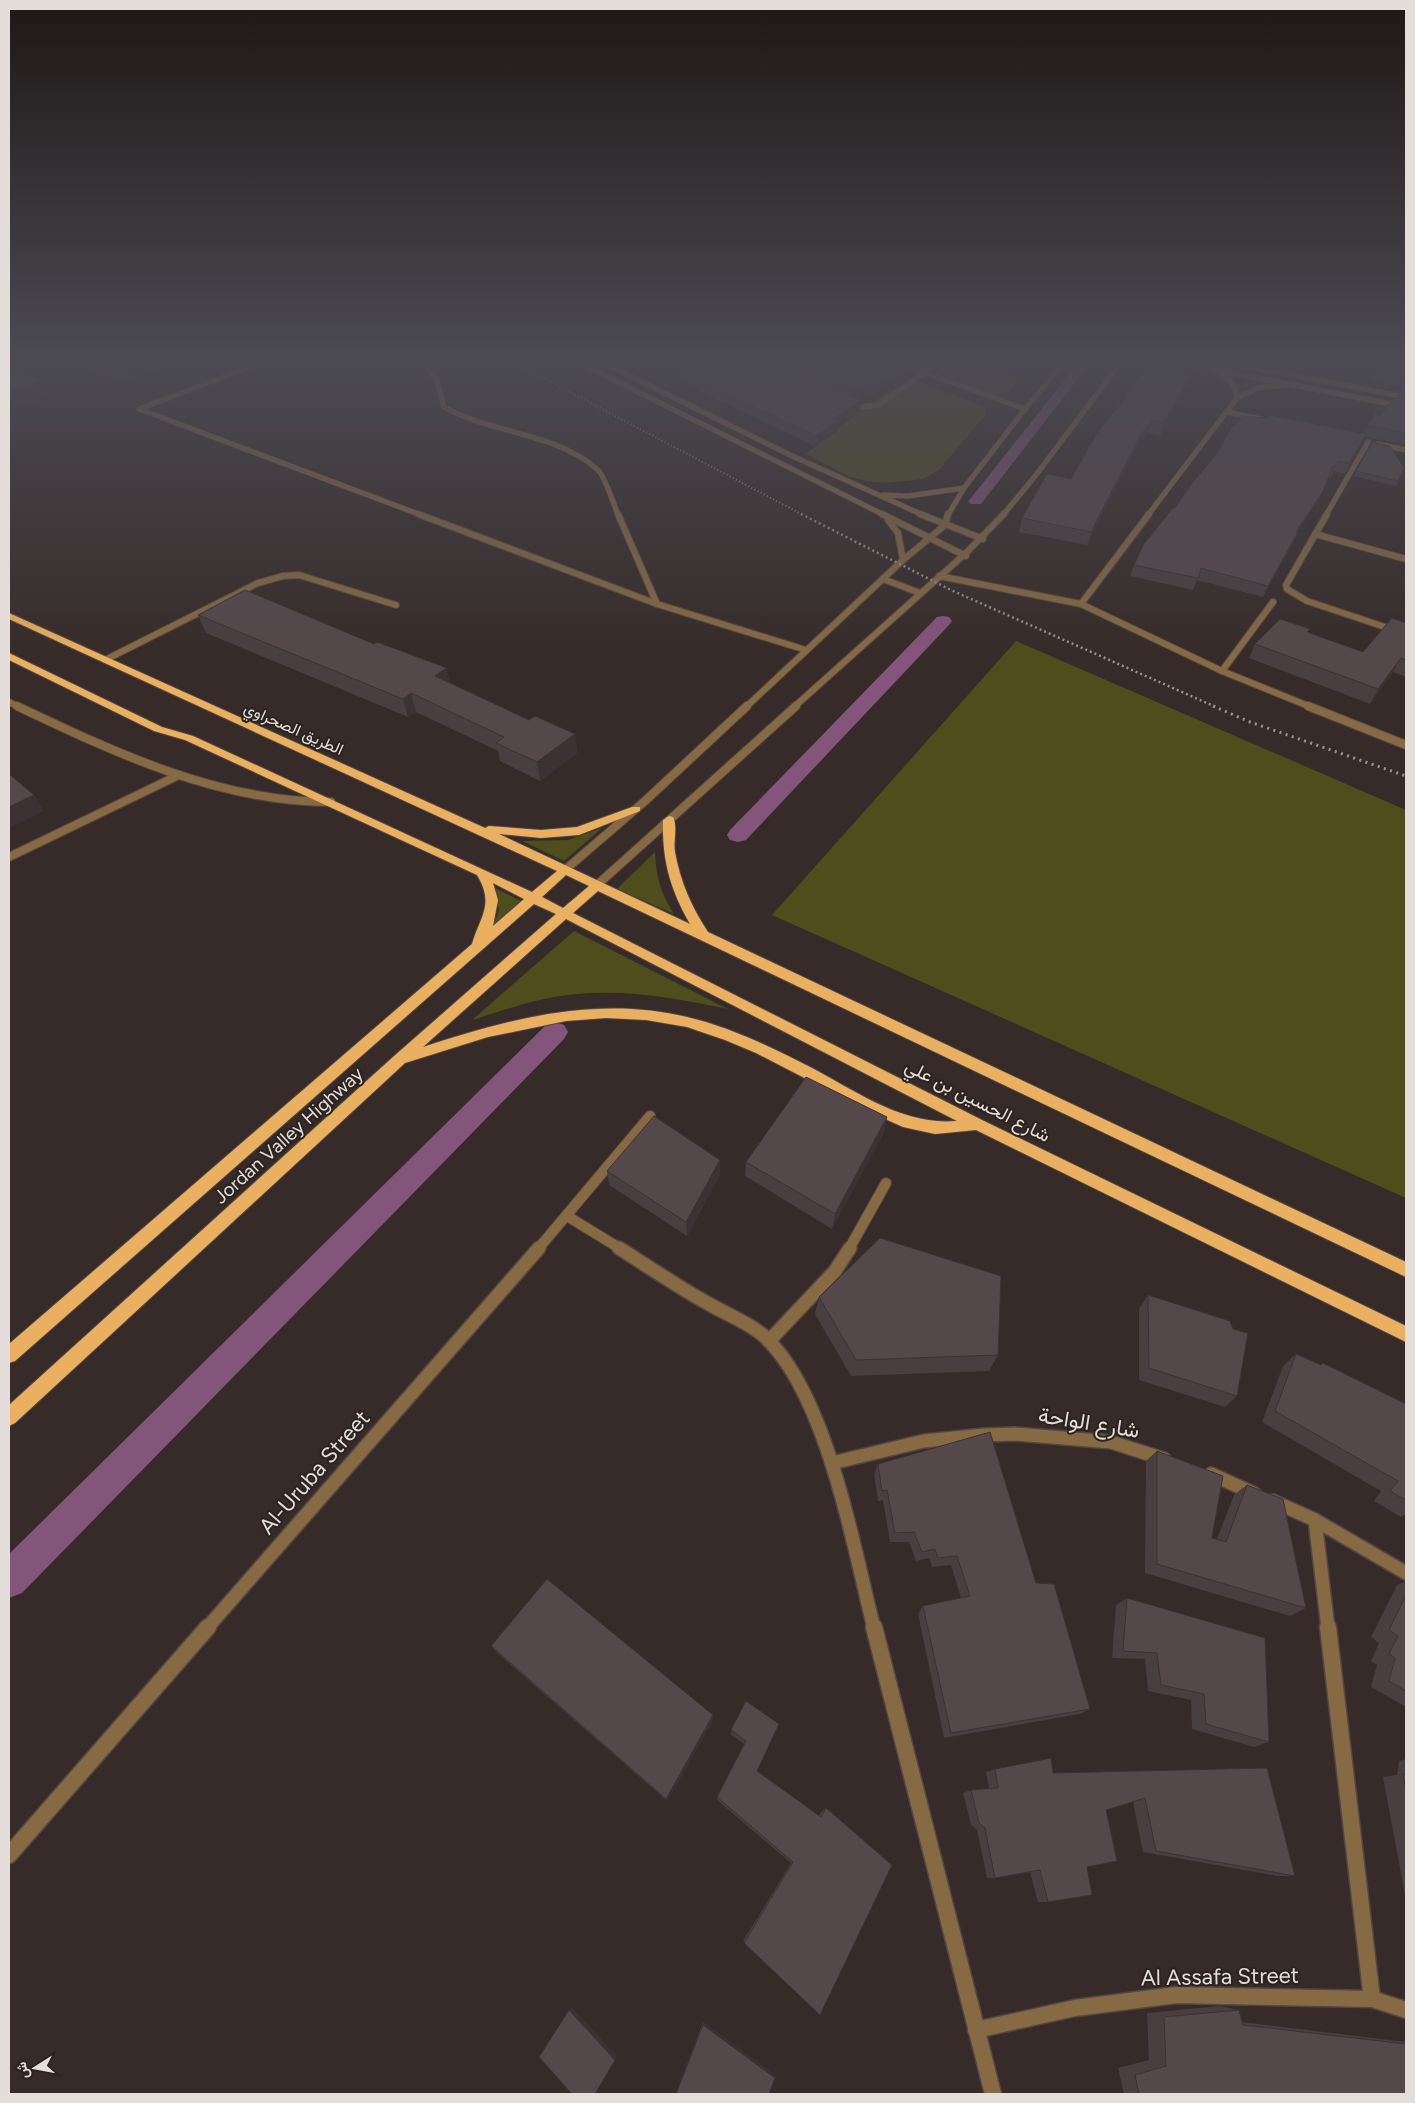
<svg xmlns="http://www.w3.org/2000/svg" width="1415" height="2103" font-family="Figtree,Vazirmatn,sans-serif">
  <rect width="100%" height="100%" fill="#362b28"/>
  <g fill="#4f4d1c">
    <polygon points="945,362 1021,362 1008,373 1022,378 1008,393 991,395 931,373"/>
    <polygon points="906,381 920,381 984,407 986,414 939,470 923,479 886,483 865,481 850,477 806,454 861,410"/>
    <polygon points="1016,641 1406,810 1406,1198 772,915"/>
    <polygon points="602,828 564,861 522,841 568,840"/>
    <path d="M655,852c1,25 6,42 19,62l-57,-25z"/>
    <polygon points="495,888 521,901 493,927 499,910"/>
    <path d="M574,931l154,78c-52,-11 -106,-21 -160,-14 -33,4 -64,15 -96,25z"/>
  </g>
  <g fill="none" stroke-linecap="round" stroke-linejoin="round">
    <g fill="#84557b" fill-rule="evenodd">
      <polygon points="1079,362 1091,362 981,504 971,504 968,501 971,498"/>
      <polygon points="943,616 949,617 952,621 949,625 746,840 738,842 730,840 727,835 730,830 937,617"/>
      <polygon points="555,1022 564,1025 568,1032 564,1039 22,1593 9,1598 9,1554 546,1025"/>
    </g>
    <g stroke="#524744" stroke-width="6">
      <g id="service-far2">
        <polyline points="263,362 139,409 421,515"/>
        <path d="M423,362l14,18 7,27c48,27 112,25 154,63 7,7 16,34 20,45"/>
      </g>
    </g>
    <g stroke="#524744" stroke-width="8">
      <g id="service-far1">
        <polyline points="418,514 657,604 806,650"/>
        <polyline points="618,514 657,604"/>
        <polyline points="105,660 258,583 283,576 299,575 396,605"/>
      </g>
    </g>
    <g stroke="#524744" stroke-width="10">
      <polyline id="service" points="9,857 179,775"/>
    </g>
    <g stroke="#524744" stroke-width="6">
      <g id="minor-far5">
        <polyline points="896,362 1025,409"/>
        <path d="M1214,369c13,7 22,13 23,29"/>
        <polyline points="849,402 861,407 879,405 939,362"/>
        <polyline points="1227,412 1261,419"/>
        <polyline points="1378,444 1406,450"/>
        <polyline points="1148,515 1237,398 1257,388 1294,384"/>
        <polyline points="1326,515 1368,442"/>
      </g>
    </g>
    <g stroke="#524744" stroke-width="8">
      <g id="minor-far4">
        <polyline points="1327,514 1286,585 1287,589 1307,601 1406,634"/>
        <polyline points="1315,534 1406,559"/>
        <polyline points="1081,604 1149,514"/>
        <polyline points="1222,671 1273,602"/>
        <polyline points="9,702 19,707"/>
      </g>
    </g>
    <g stroke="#524744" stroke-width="10">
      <path id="minor-far3" d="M17,706c99,47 202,96 314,96"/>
    </g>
    <g stroke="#524744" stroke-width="12">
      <g id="minor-far2">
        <polyline points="567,1216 621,1249"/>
        <polyline points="538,1249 650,1116"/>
        <polyline points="849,1249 886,1183"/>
      </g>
    </g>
    <g stroke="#524744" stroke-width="16">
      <g id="minor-far1">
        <path d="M619,1248c30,19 59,39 90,56 19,11 39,18 55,32 63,58 89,210 110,292"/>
        <polyline points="769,1341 835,1271 850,1248"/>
        <polyline points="832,1463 924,1441 984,1435 1015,1434 1111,1442 1164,1459"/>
        <polyline points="1211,1474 1255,1494"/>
        <polyline points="1273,1501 1315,1520 1406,1573"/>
        <polyline points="1315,1520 1328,1628"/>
        <polyline points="207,1628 539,1248"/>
      </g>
    </g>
    <g stroke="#524744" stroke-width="19">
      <g id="minor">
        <polyline points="874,1627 993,2094"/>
        <polyline points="1328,1627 1372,1999"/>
        <polyline points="9,1855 208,1627"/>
        <polyline points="976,2030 1075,2008 1176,1995 1372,1999 1406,2010"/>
      </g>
    </g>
    <g stroke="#524744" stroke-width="6">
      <g id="tertiary-far2">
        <polyline points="578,362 884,515"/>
        <polyline points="602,362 790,455 923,515"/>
        <polyline points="1176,362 1406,407"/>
        <polyline points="1225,362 1406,397"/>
        <polyline points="883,495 908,496 964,488"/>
        <polyline points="948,515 964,488 1025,409 1065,362"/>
        <polyline points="1003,515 1036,475 1121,362"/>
      </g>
    </g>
    <g stroke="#524744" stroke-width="8">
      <g id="tertiary-far1">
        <polyline points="882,514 966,556"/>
        <polyline points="920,514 983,539"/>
        <polyline points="888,520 898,533 903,560"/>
        <polyline points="939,576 1081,604 1222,671 1311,707"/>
        <polyline points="883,579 920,593"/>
        <polyline points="746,707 903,560 945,525 948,514"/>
        <polyline points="794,707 966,553 1004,514"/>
      </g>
    </g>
    <g stroke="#524744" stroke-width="10">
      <g id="tertiary">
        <polyline points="1308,706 1406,745"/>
        <polyline points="565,870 645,801 747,706"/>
        <polyline points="597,885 796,706"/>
      </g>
    </g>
    <g stroke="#524744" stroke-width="2">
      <path id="trunk" d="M9,613l476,215 4,-2 52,4 36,-3 55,-20h8v4l-61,24 -38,3 -42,-4 191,90c-20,-35 -28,-64 -27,-104l6,-4 4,1c5,10 0,25 2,35 5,29 17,56 33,80l698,330v15l-808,-386 -25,22 409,207 424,206v16l-430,-212 -41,4 -32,-7 -29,-13 -118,-61 -31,-13 -38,-13 -41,-7 -40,-2 -40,3 -78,16 -83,26 -390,360 -6,3v-21l384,-348 163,-143 -22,-10 -519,457 -6,2v-19l463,-400c8,-28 23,-39 5,-69l-292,-135 -31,-9 -145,-71v-7l153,74 31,9 339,156 25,-21 -548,-252zM566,875l23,11 -26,22 -21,-11zM493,883l31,16 -31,27 5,-26zM566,919l391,202c-54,5 -101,-30 -147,-54 -39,-20 -80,-40 -123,-50 -90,-22 -179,2 -264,30z"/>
    </g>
    <use href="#service-far2" stroke="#866a44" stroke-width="5"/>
    <use href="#service-far1" stroke="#866a44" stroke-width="6"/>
    <use href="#service" stroke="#866a44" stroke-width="8"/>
    <use href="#minor-far5" stroke="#866a44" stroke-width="5"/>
    <use href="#minor-far4" stroke="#866a44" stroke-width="6"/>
    <use href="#minor-far3" stroke="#866a44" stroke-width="8"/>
    <use href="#minor-far2" stroke="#866a44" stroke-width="10"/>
    <use href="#minor-far1" stroke="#866a44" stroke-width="13"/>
    <use href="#minor" stroke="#866a44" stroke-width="16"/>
    <use href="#tertiary-far2" stroke="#866a44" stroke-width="5"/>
    <use href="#tertiary-far1" stroke="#866a44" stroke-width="6"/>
    <use href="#tertiary" stroke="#866a44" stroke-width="8"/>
    <use href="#trunk" fill="#eab061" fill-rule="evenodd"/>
    <polyline stroke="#9c9390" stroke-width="2" stroke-dasharray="1 2.5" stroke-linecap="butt" points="513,362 803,515"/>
    <polyline stroke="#9c9390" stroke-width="2.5" stroke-dasharray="2 3" stroke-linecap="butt" points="801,514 953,591 1216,707"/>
    <polyline stroke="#9c9390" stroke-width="3" stroke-dasharray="2 4.5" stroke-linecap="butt" points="1213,706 1250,722 1406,776"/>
  </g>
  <g fill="#493e40">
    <polygon points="70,362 180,362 125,381"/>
    <polygon points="698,362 913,362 912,363 909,362 908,371 899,385 856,398 862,400 860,410 838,425 838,431 815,446 706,394 680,378 680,368 700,363"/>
    <polygon points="1406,362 1406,442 1404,444 1365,437 1361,445 1345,474 1334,471 1331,477 1328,477 1318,502 1297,533 1293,543 1263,597 1197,580 1193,590 1130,576 1134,565 1175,508 1363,434 1367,425 1379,417 1397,398 1401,390 1404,390 1404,388 1370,381 1374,371"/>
    <polygon points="1190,375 1186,387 1160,436 1148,433 1137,446 1087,545 1019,532 1022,518 1071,479 1126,398 1128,389"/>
    <polygon points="1404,468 1396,486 1353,476 1356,471"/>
    <polygon points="198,615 450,683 529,720 575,734 577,753 540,781 500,761 498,751 416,712 408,717 206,633"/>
    <polygon points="1406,623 1406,677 1393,672 1370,704 1249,658 1255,644 1309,633 1363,652"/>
    <polygon points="887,1117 884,1132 832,1229 745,1176 746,1162"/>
    <polygon points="607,1171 720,1175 687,1236 609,1185"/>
    <polygon points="1148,1295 1237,1396 1225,1407 1139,1380 1139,1309"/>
    <polygon points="819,1297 998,1355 989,1371 851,1376 815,1314"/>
    <polygon points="1296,1354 1406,1404 1406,1514 1401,1517 1374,1501 1381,1491 1262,1422 1283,1366"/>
    <polygon points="1157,1451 1212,1538 1217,1539 1234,1495 1247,1485 1306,1608 1290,1616 1145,1573 1146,1461"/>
    <polygon points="878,1464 1036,1583 1090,1709 1080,1714 944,1738 918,1614 923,1606 961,1598 951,1565 932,1567 929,1558 916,1561 909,1542 890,1542 883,1500 878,1501 874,1474"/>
    <polygon points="1406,1581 1406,1707 1371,1687 1377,1665 1371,1661 1379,1643 1371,1637 1397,1585"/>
    <polygon points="1127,1598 1269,1742 1254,1747 1192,1729 1191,1700 1148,1691 1145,1659 1112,1658 1116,1605"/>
    <polygon points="491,1646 713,1720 667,1801 497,1653"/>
    <polygon points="746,1701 757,1771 819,1816 823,1810 826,1808 820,2015 743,1941 791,1863 717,1800 717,1797 744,1744 731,1735 731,1730"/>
    <polygon points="1406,1759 1406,1901 1383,1777 1397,1775 1399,1761"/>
    <polygon points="1267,1768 1295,1876 1278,1876 1143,1852 1133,1802 1106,1810 1087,1867 1048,1902 1038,1902 1030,1872 995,1878 987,1878 977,1830 971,1825 963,1793 971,1790 989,1789 986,1772 995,1769 1053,1773"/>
    <polygon points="1219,2006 1239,2010 1242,2022 1406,2042 1406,2094 1124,2094 1118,2068 1149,2060 1147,2013"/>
    <polygon points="703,2022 773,2074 676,2094 677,2090"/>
  </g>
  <g fill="#3c3234">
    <polygon points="128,362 180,362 125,381 119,365"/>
    <polygon points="909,362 908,371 899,385 853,399 854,389"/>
    <polygon points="1190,375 1186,387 1160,436 1164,423"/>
    <polygon points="42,380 49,396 9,411 9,392"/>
    <polygon points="862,400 860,410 838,425 838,431 815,446 816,436 833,418"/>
    <polygon points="1152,421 1148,433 1137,446 1087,545 1091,532 1141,434"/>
    <polygon points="1366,434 1361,445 1345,474 1349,463"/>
    <polygon points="1323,491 1318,502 1297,533 1293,543 1263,597 1268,586 1296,532"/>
    <polygon points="1401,658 1393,672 1370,704 1378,689"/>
    <polygon points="447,668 451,687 435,676"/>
    <polygon points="411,693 416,712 408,717 403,699"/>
    <polygon points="575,734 577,753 540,781 537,762"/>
    <polygon points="34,795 44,811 9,828 9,807"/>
    <polygon points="887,1117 884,1132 832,1229 835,1214"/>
    <polygon points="720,1160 720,1175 687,1236 686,1222"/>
    <polygon points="713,1715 713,1720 667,1801 666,1799"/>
    <polygon points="572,2007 617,2056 615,2060 569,2010"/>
    <polygon points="703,2022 773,2074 775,2078 703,2025"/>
  </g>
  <g fill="#55484b" stroke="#3c3234">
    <polygon points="110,362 128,362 119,365"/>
    <polygon points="704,362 765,362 862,400 833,418 838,421 816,436 706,384 680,368"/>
    <polygon points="788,362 909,362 901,375 854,389"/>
    <polygon points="1381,362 1406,362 1406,377 1374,371"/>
    <polygon points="9,368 42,380 9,392"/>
    <polygon points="1149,368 1190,375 1164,423 1152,421 1141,434 1091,532 1022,518 1047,474 1071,479 1097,433 1132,390 1128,389"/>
    <polygon points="1394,398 1406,399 1406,433 1367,425 1376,413 1379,417"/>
    <polygon points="1270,415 1366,434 1349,463 1338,461 1336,466 1333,466 1323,491 1296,532 1298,532 1268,586 1201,568 1198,578 1134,565 1144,544 1173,508 1175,508 1193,482 1216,455 1232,427 1234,427 1242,416 1268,418"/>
    <polygon points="1372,442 1390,446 1404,468 1398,481 1356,471"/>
    <polygon points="245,590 374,644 377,642 447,668 435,676 529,720 535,716 575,734 537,762 496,743 504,737 411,693 403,699 198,615"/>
    <polygon points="1392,618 1406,623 1406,660 1401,658 1378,689 1255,644 1280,619 1310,629 1307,632 1363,652"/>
    <polygon points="9,774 34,795 9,807"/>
    <polygon points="806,1077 887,1117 835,1214 746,1162"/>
    <polygon points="654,1116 720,1160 686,1222 607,1171"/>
    <polygon points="880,1238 1001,1276 998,1355 856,1360 819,1297"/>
    <polygon points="1148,1295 1230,1321 1233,1329 1248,1333 1237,1396 1149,1368"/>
    <polygon points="1296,1354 1321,1365 1323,1363 1406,1404 1406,1500 1390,1491 1398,1481 1275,1411"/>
    <polygon points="990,1432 1036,1583 1054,1584 1090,1709 951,1733 923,1606 970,1596 957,1556 938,1558 935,1549 922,1552 914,1532 895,1533 887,1490 882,1491 878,1464"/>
    <polygon points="1157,1451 1223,1476 1212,1538 1226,1542 1247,1485 1283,1499 1306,1608 1157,1564"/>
    <polygon points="547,1579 713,1715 666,1799 491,1646"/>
    <polygon points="1406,1595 1406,1691 1389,1681 1395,1658 1389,1654 1398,1636 1389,1630"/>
    <polygon points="1127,1598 1265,1638 1269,1742 1206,1724 1204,1694 1161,1685 1157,1653 1123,1651"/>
    <polygon points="746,1701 779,1724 757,1771 821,1817 826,1808 892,1865 820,2015 744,1943 793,1862 717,1797 746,1741 731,1730"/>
    <polygon points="1051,1758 1053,1773 1267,1768 1295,1876 1156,1851 1145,1798 1106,1810 1117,1861 1087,1867 1092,1895 1048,1902 1040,1870 995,1878 985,1828 979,1823 971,1790 998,1788 995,1769"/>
    <polygon points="1403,1774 1406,1774 1406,1790"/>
    <polygon points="569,2010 615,2060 595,2094 572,2094 539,2057"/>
    <polygon points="1239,2010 1243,2025 1406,2044 1406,2094 1139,2094 1135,2075 1166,2066 1164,2017"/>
    <polygon points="703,2025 775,2078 769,2094 676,2094"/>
  </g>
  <linearGradient id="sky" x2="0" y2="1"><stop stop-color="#1e1816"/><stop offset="0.55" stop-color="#4c4a53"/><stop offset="1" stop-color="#4c4a53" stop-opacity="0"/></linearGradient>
  <rect width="1415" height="656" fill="url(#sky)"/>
  <g text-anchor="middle" stroke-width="4" stroke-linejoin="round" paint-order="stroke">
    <g font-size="16" fill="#e4ddda" stroke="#2c221e">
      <text transform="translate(294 728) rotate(24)" y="6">الطريق الصحراوي</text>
    </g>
    <g font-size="19" fill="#e4ddda" stroke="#2c221e">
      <text transform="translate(978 1100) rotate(27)" y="7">شارع الحسين بن علي</text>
      <text transform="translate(288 1135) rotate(-42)" y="7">Jordan Valley Highway</text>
    </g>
    <g font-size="22" fill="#e4ddda" stroke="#2c221e">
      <text transform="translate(1089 1422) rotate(9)" y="8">شارع الواحة</text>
      <text transform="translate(314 1472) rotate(-49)" y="8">Al-Uruba Street</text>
      <text transform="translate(1220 1976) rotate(-1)" y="8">Al Assafa Street</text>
    </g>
  </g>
  <rect width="1415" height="2103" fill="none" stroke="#e4ddda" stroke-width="20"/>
  <g transform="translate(35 2068) rotate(259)" stroke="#2c221e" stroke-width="4" paint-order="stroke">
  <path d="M0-4L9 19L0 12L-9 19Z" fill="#e4ddda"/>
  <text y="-8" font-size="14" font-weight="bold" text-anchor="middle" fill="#e4ddda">ش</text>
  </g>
</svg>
